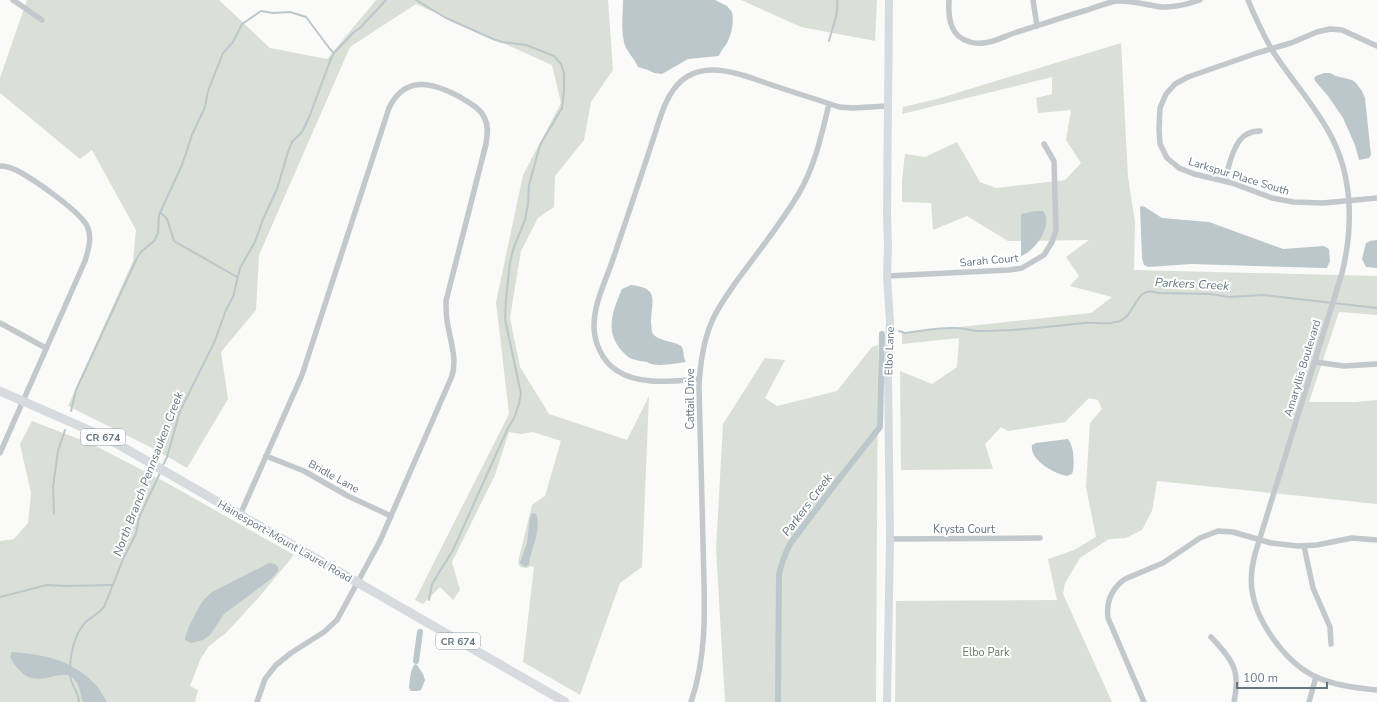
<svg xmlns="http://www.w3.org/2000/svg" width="1377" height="702" font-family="'Nunito Sans',sans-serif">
  <rect width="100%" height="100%" fill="#fafaf8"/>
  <g fill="#dadfd7">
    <polygon points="27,0 219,0 270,48 327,59 376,0 608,0 613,70 591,102 584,140 555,176 554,207 538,218 521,251 510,318 520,367 549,414 627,440 649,396 642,567 620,583 580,695 523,662 534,567 531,566 527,568 520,567 518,562 532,505 545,496 561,441 533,432 521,434 509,432 495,475 452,562 460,590 453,600 440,587 423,604 415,600 509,414 496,302 523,175 561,103 552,65 416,4 350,47 259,255 256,310 221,352 228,399 187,468 152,448 68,406 133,261 136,230 92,150 80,159 0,93 0,78"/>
    <polygon points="741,0 877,0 875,41 801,27"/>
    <polygon points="1121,43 1128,177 1135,222 1134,270 1377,276 1377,315 1339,312 1309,402 1356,402 1377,400 1377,504 1157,481 1152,511 1142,530 1126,538 1109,539 1080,558 1065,583 1063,594 1112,702 895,702 896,601 1057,600 1048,559 1074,550 1096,537 1086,487 1090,423 1102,409 1098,400 1089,398 1065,422 1008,431 1001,427 985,444 993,469 901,470 900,371 932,384 957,367 959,338 902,344 902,333 1091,313 1112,297 1070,286 1079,276 1066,257 1089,240 1008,241 967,216 933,230 931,203 902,202 902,181 905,154 925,157 957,142 980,182 996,188 1065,180 1081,163 1066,140 1071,110 1038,113 1036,98 1052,94 1052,77 902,114 903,107 937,99"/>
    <polygon points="878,345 876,702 725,702 716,549 723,424 765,358 785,360 765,398 777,406 837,391 872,347"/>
    <polygon points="32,421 92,444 167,483 294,555 260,596 226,633 209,646 201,658 190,686 198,690 195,702 0,702 0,541 14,539 28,523 31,493 20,444"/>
  </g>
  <g fill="#bbc7cb">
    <path d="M623,0h92l12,6 5,6c2,10 0,21 -5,31 -3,5 -6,7 -8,13l-31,3 -26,15 -8,-1 -6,-3 -10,-3c-3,-7 -8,-12 -12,-19 -6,-14 -3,-33 -3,-48z"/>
    <polygon points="1324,73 1330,73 1336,76 1352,80 1356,83 1362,91 1365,98 1371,155 1369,158 1359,160 1355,145 1343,118 1328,96 1315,81 1314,78 1316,76"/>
    <polygon points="1142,206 1145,207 1162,218 1209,222 1283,249 1324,246 1329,249 1330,261 1327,268 1324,268 1191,264 1149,267 1144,265 1142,258 1140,207"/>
    <path d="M1035,211h8c11,14 -8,40 -22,45v-42z"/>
    <polygon points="1377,240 1377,268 1366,267 1362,259 1366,243 1370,241"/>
    <path d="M631,285c30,3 20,17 20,38 1,4 0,9 3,12 5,6 20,6 27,11 4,5 1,9 5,16 -9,1 -32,6 -39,0 -6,-1 -17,-2 -21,-7 -22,-20 -15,-41 -4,-66z"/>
    <path d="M1068,439c6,7 7,27 4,35l-5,2c-12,-2 -38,-16 -35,-31l4,-2z"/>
    <path d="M532,513l4,1c6,16 -5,34 -7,50l-4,3 -5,-4 7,-20 3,-26z"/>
    <path d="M269,563l6,1 3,3v4l-7,8 -47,35 -14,21 -7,5 -12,3 -6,-3c0,-8 13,-32 18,-39 2,-3 6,-6 9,-9z"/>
    <path d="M12,652c34,3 58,7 83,32 4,4 9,13 12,18h-24c-3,-7 -3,-18 -9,-23 -15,-16 -41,21 -64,-22z"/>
    <path d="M415,664l2,1 6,9 2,6 -4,10 -4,1h-6l-2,-3c1,-8 1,-18 6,-24z"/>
  </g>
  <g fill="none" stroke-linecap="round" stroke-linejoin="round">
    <g stroke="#bbc7cb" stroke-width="2">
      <polyline points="416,0 446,18 493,39 502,42 526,45 554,56 561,64 564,73 564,90 562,108 540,145 529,185 528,204 525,220 514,247 510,262 506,300 505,319 521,394 519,404 514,418 507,430 453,550 432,584 429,600"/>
      <path d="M829,41c3,-13 10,-27 8,-41"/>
      <polyline points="160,212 167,219 174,241 237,277"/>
      <path d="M899,331l6,2c16,-2 34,-6 51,-5 9,0 18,4 27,3 34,0 67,-4 101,-8 9,-1 18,1 27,0 3,-1 7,-1 9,-2 16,-6 15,-37 38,-28l52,1 19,3 35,-2 113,13"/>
      <polyline points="71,411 76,390 137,258 141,252 154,241 158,233 159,215 182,165 192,135 205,107 208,91 223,53 233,42 242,24 261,11 273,13 290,12 306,17 330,49 334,53"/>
      <polyline points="162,467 167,457 180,411 214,343 226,310 233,297 240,268 255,242 263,219 277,189 288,152 292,142 302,132 310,115 330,61 334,53 354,32 360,28 386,0"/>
      <polyline points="54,514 53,487 58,451 65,430"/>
      <polyline points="0,597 47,585 65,586 113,585"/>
      <path d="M70,667c1,-16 5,-35 17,-46 6,-5 12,-8 17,-14l20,-50 12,-23 3,-16 3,-7 19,-40"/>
      <path d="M70,675c1,11 8,15 9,27"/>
    </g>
    <g stroke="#bbc7cb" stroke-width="6">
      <polyline points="416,661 420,632"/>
      <path d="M778,702l1,-127c2,-11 6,-21 11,-31l49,-65 41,-52 2,-93"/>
    </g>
    <g stroke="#c3c8cc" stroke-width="5.5">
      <polyline points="13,0 42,20"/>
      <path d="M949,0c-1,18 1,37 21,42 16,5 32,-5 47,-10 23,-7 46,-15 70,-22 9,-3 19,-7 29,-9 15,-1 30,4 46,6 13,1 26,-3 38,-7"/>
      <polyline points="1033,0 1037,26"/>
      <path d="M1248,0c7,17 15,34 24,50 19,30 44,56 60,88 21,41 21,91 10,135l-87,281c-3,12 -5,23 -3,36 4,31 32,70 60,85 19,10 44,13 65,15"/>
      <polyline points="1377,46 1342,30 1330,29 1317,32 1291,43 1257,53 1188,77 1175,84 1166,94 1160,108 1159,129 1160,144 1167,158 1179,168 1194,174 1232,183 1272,198 1293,202 1323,203 1377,198"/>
      <path d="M0,166c6,0 12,2 18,5 15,8 65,42 70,57 4,11 0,23 -3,33l-85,192"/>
      <path d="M1225,181c3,-13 9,-41 22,-47 4,-2 9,-3 13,-3"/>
      <polyline points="887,276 1009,270 1022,268 1044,255 1052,242 1056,230 1054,161 1044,144"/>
      <polyline points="0,323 46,348"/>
      <polyline points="1315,362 1344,366 1377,364"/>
      <path d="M699,379c-26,2 -60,7 -83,-9 -14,-9 -22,-28 -22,-44 0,-22 11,-44 18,-64 16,-47 32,-94 47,-141 3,-9 6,-18 11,-26 23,-40 65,-23 99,-11 23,8 47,15 70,23l14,1 34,-2"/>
      <polyline points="266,456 304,471 348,496 391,516"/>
      <path d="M240,515l62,-140 87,-267c16,-33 43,-26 71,-11 9,6 21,11 25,22 4,8 2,17 1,25l-40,157c0,9 0,17 2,25 3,17 9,34 4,50l-72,165 -43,79 -13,12 -33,21 -15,12 -11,14 -8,23"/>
      <polyline points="890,539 1040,538"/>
      <polyline points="1304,546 1313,588 1330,627 1331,644"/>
      <path d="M1211,637c21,23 30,32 23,65"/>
      <path d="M691,702c18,-52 13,-106 12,-160 -1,-52 -3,-104 -4,-155 1,-23 4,-45 13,-66 6,-14 15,-26 24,-39 21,-29 45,-58 63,-89 16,-27 23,-60 30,-89"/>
      <path d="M1144,702l-36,-84c-2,-16 3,-29 17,-39l38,-16 37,-25 18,-7 15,1 38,11 27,3 19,-1 35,-7 25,2"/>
      <polyline points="1309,702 1316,677"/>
    </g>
    <polyline stroke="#d6dbdf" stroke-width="8" points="887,702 890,539 888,375 890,322 887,276 888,246 887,214 889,0"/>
    <polyline stroke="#d6dbdf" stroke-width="9" points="0,391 91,431 114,442 565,702"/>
  </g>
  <g text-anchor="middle" stroke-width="4" stroke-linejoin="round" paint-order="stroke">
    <g fill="#fff" stroke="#939fa8" stroke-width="1">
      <rect x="81" y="429" width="44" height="16" rx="3"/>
      <rect x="436" y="633" width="44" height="16" rx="3"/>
    </g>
    <g font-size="10" font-weight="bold" fill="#657683">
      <text x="103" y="441">CR 674</text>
      <text x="458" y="645">CR 674</text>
    </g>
    <g font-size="11" fill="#657683" stroke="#fff">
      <text transform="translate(1239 176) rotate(17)" y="4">Larkspur Place South</text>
      <text transform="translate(989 260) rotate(-5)" y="4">Sarah Court</text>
      <text transform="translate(889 351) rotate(-88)" y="4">Elbo Lane</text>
      <text transform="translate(1302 368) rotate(-73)" y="4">Amaryllis Boulevard</text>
      <text transform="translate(690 399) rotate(-90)" y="4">Cattail Drive</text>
      <text transform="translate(334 476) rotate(29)" y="4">Bridle Lane</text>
      <text x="964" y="533">Krysta Court</text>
      <text transform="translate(285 541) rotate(30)" y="4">Hainesport-Mount Laurel Road</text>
    </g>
    <g font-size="11" fill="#687a64" stroke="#fff">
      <text x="986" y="656">Elbo Park</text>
    </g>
    <g font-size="12" font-style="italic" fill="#60757c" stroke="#fff">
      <text transform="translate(1192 284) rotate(3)" y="4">Parkers Creek</text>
      <text transform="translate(148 474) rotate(-69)" y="4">North Branch Pennsauken Creek</text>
      <text transform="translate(807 505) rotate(-53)" y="4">Parkers Creek</text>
    </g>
  </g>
  <path d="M1237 682v6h90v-6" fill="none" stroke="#657683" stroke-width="2"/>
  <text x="1243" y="682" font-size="12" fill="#657683" stroke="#ffffff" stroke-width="3" paint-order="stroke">100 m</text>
</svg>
